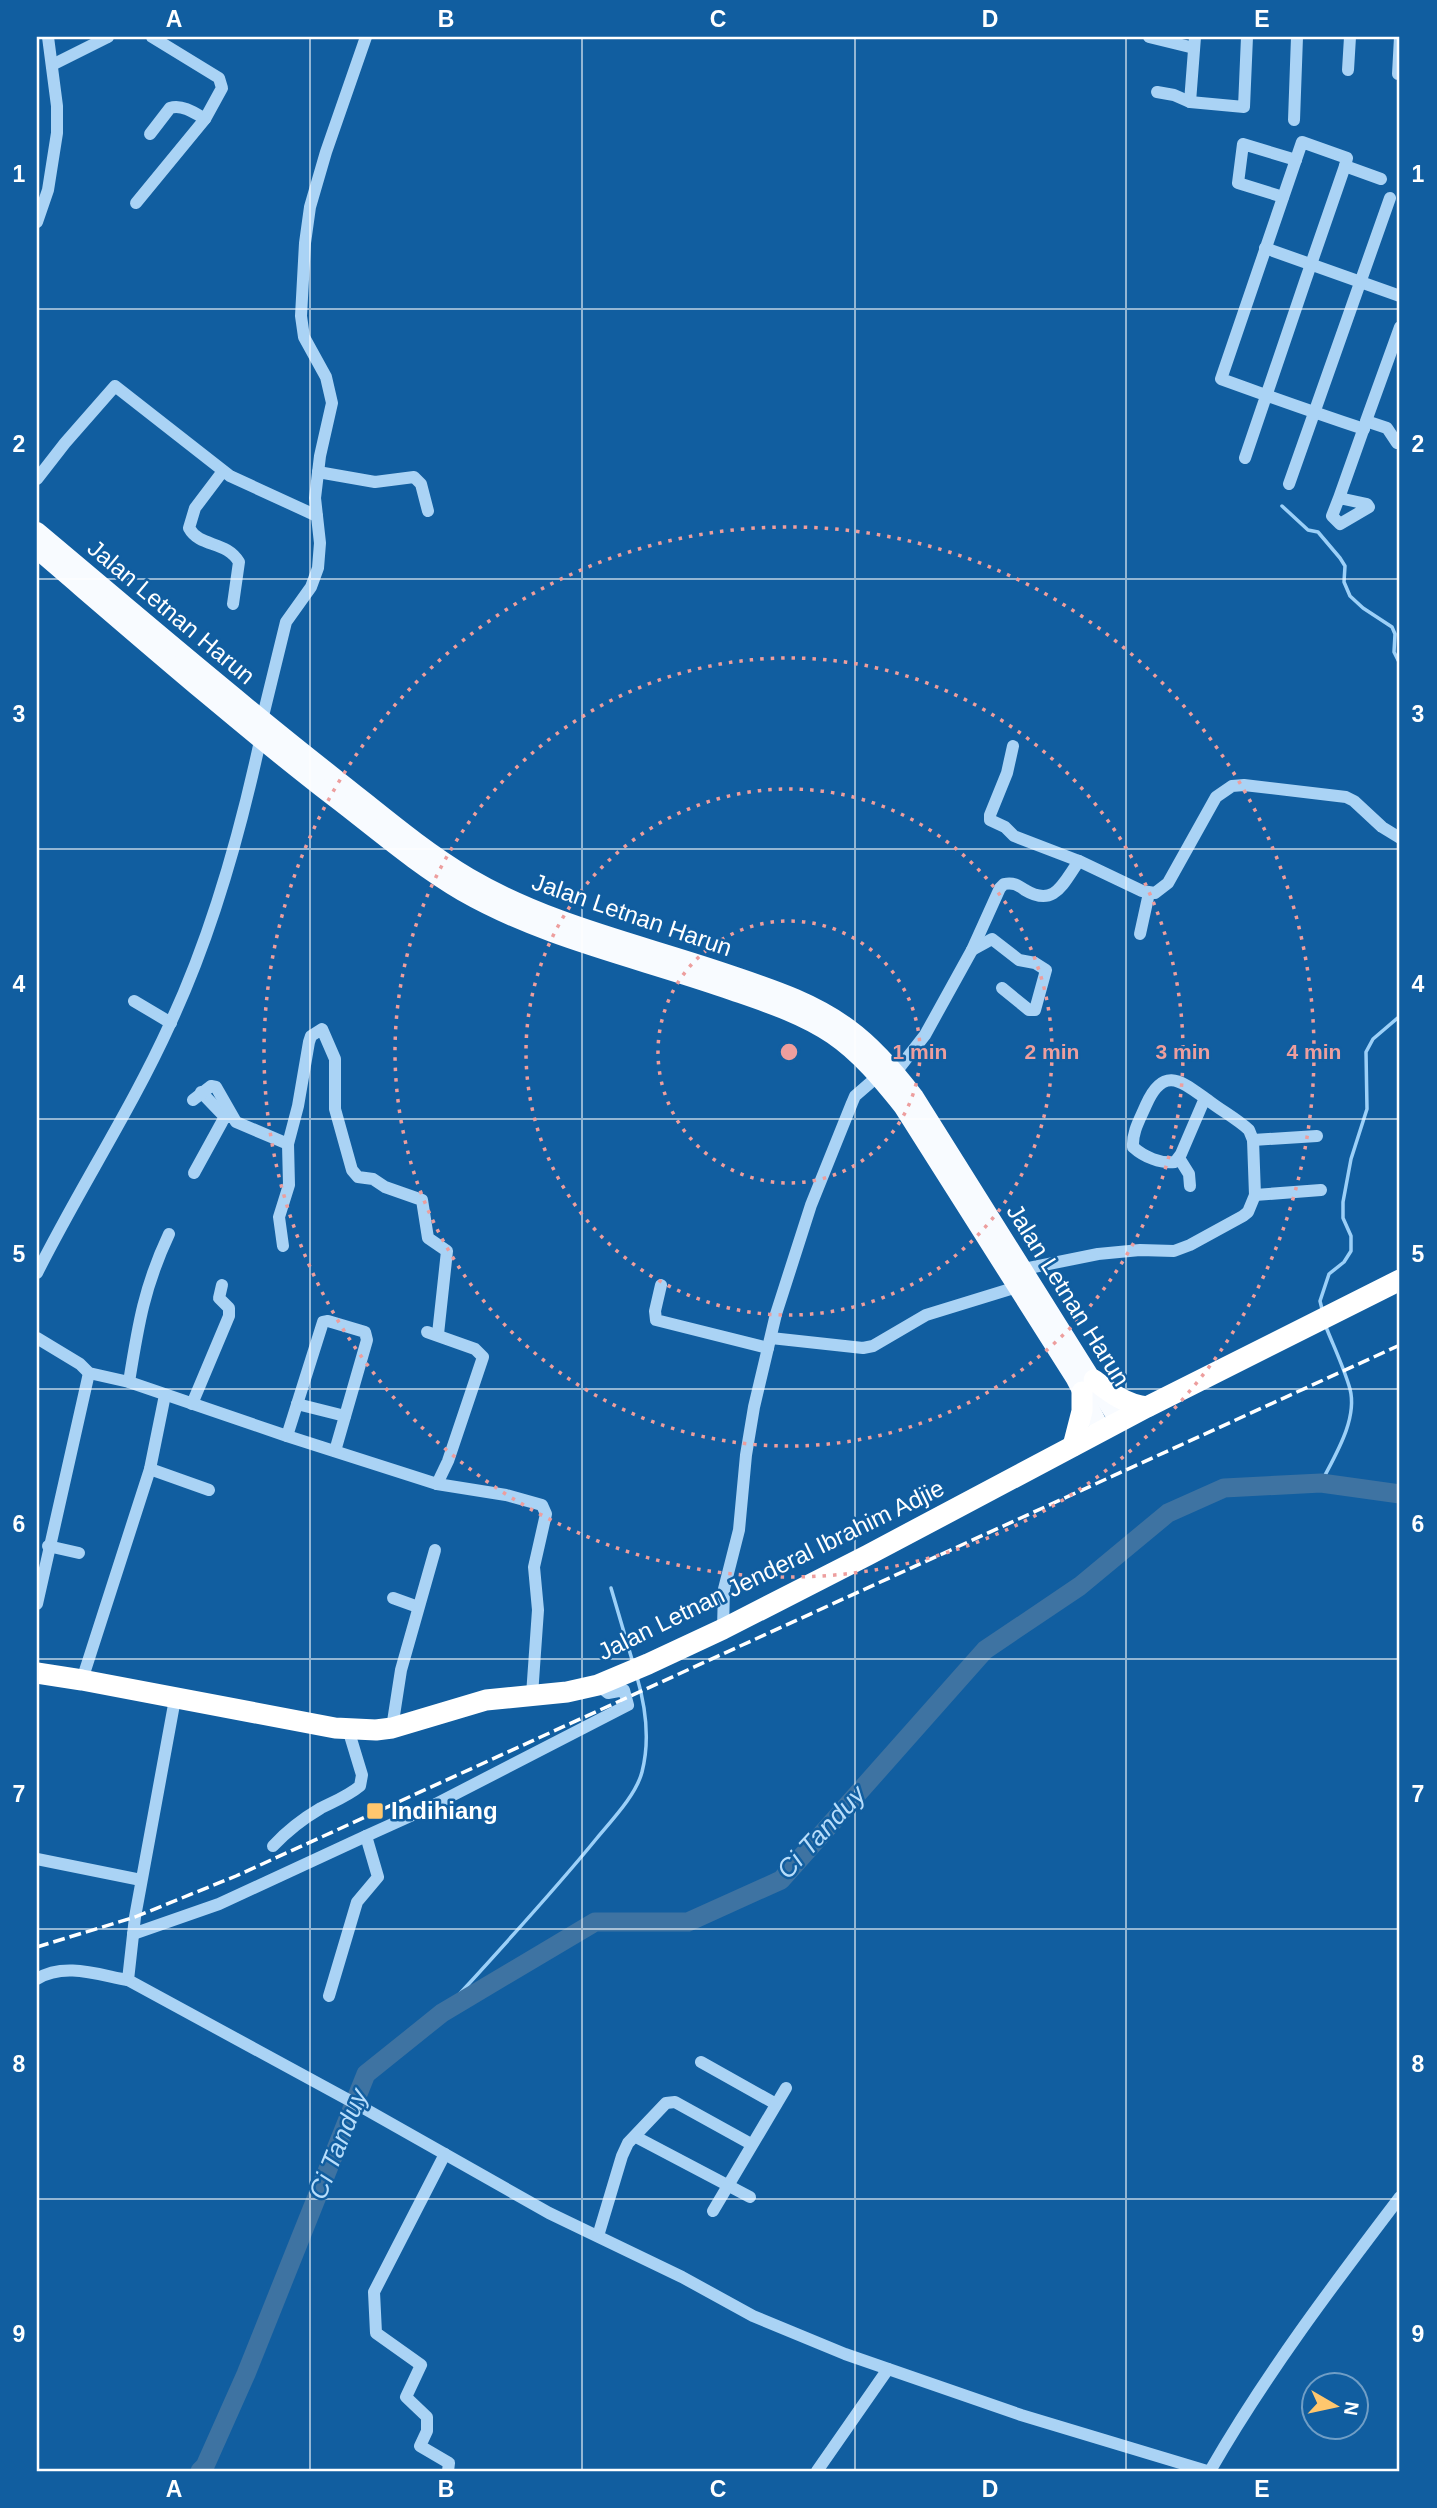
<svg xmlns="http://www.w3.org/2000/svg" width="1437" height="2508" font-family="Helvetica,sans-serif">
  <rect width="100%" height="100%" fill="#115ea0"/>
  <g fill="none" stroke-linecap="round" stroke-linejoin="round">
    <g stroke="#9cd0f8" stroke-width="3.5">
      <polyline points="1282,506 1308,530 1318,532 1340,558 1345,566 1344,582 1350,596 1363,608 1392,627 1395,634 1394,652 1400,664"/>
      <polyline points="1322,1309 1320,1301 1329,1274 1344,1262 1351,1251 1351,1236 1343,1218 1343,1202 1351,1159 1367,1109 1366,1052 1373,1039 1400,1016"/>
      <path d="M1321,1483c13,-26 37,-63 29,-94 -6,-21 -16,-42 -24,-62"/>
      <polyline points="611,1588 633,1663"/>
      <path d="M442,2013c53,-58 106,-115 155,-175 15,-18 39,-43 45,-66 8,-31 4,-64 -5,-95"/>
    </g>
    <polyline stroke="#3e73a2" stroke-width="19" points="200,2471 205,2466 246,2374 366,2074 442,2013 595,1922 688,1922 781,1880 985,1650 1080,1586 1168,1513 1224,1488 1321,1483 1400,1494"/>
    <g stroke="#aad3f5" stroke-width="12">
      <polyline points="1149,37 1194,48"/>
      <polyline points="52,65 108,37"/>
      <polyline points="1348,70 1350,37"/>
      <polyline points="1398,74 1400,37"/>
      <polyline points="1157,92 1174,95 1190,102 1244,107 1247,37"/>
      <polyline points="1190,102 1195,37"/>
      <polyline points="1294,120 1297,37"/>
      <path d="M150,134l20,-26c12,-4 25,5 35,11"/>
      <polyline points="1345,166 1381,179"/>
      <polyline points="1283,197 1238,183 1243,144 1296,160"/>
      <polyline points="136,203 205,119 222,88 219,78 152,37"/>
      <polyline points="37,222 48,190 57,133 57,106 48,37"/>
      <polyline points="1265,248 1400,296"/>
      <polyline points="1397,443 1387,428 1366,421 1400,327"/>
      <path d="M1245,458c33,-97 66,-195 100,-292l2,-8 -45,-16 -81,237c47,17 95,34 143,50"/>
      <path d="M223,471l-28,37 -6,20c11,20 37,12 50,34l-6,42"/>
      <polyline points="318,472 375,482 414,477 421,484 428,511"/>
      <polyline points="37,479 65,443 115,386 230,476 317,516"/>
      <polyline points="1289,484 1390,198"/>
      <polyline points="1339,498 1332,516 1340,524 1369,507 1367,504 1339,498 1366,422"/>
      <polyline points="262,720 286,622 311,587 318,568 320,543 315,498 320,456 332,403 326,377 304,337 301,316 305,243 310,207 326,152 366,37"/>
      <polyline points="1013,746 1007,773 990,815 990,820 1005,827 1014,836 1079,861"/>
      <polyline points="1140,934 1149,893"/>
      <polyline points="972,950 992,939 1019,960 1035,963 1046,970 1035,1010 1029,1010 1002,988"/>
      <polyline points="134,1001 171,1023"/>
      <path d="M896,1072l29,-37 47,-85 28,-62 4,-4c9,-2 14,1 21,6 30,18 38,-7 54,-29l63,30 13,2 13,-10 48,-86 16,-11 12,-1 102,12 8,4 28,26 18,11"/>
      <polyline points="201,1092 225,1117"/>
      <polyline points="193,1100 211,1086 216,1087 236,1122 288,1144"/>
      <polyline points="1253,1140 1317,1136"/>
      <polyline points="1179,1158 1189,1174 1190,1186"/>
      <polyline points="194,1173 222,1122 225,1117 231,1117"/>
      <polyline points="1255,1195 1321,1190"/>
      <polyline points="283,1246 279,1217 289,1185 288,1144 298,1106 309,1042 311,1036 322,1029 335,1059 335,1109 352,1170 358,1177 373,1179 385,1187 422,1200 428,1238 447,1251 438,1334"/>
      <path d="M1024,1269l74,-15 42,-4 34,1 16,-6 53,-29 5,-4 7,-17 -2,-55 -4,-10c-12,-11 -27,-19 -40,-29 -27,-19 -45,-37 -63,4 -6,14 -14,27 -13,42 11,10 28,17 42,15l6,-8 24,-56"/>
      <path d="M37,1273c42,-84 94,-163 133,-249 42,-90 69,-186 90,-283"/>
      <polyline points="661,1285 655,1311 656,1320 768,1348"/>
      <polyline points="427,1332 475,1349 483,1357 448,1461 437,1484"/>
      <polyline points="37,1338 80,1364 89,1373 129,1382 287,1436 437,1484 506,1495 542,1505 546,1514 534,1567 538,1610 532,1695"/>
      <polyline points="771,1338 863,1348 873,1346 926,1315 1017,1287"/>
      <path d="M129,1382c9,-56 15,-95 40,-148"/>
      <polyline points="192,1404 229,1316 229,1308 219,1298 222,1285"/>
      <polyline points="297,1404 345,1416"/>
      <polyline points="287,1436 323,1322 328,1321 365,1332 367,1340 335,1451"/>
      <polyline points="150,1469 209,1490"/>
      <polyline points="48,1546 79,1553"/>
      <polyline points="393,1598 418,1607"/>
      <polyline points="37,1604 89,1373"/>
      <polyline points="723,1629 724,1589 739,1530 746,1455 754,1407 776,1314 811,1205 852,1103 855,1096 878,1076"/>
      <polyline points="82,1680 150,1469 165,1395"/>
      <polyline points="175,1699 135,1917 128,1980 367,2110 549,2213 682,2277 753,2316 845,2354 1021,2415 1207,2471"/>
      <polyline points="392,1728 401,1670 435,1550"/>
      <polyline points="366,1836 428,1808 628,1705 624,1690 608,1693 598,1685"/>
      <path d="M273,1846c13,-14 31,-28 48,-38 14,-7 27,-12 39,-22l2,-11 -14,-46"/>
      <polyline points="37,1859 141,1880"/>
      <polyline points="133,1934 219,1904 366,1836 378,1877 357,1902 329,1996"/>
      <path d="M37,1979c27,-17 62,-4 91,1"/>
      <polyline points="701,2062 776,2104"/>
      <polyline points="636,2137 750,2197"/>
      <polyline points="445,2154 374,2292 376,2333 421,2365 406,2397 427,2417 427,2431 420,2446 449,2463 448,2471"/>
      <polyline points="713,2211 786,2088"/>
      <polyline points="598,2236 622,2156 628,2143 666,2103 675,2102 751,2144"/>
      <polyline points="817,2471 888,2369"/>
      <path d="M1210,2471c55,-96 123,-186 190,-274"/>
    </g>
    <g stroke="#f8fbff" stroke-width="18">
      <path d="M37,531c98,82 195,166 295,244 45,35 88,73 137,102 82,48 175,67 264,98 41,14 81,27 116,53 26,19 47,44 66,69l204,325"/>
      <path d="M37,550c98,84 195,169 297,248 42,32 82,67 128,94 82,47 174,66 263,97 37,13 74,24 107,46 28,19 49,45 70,71l173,273 27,52"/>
    </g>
    <g stroke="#fff" stroke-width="21">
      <path d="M1094,1380c17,13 31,24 53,27"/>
      <polyline points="1073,1446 1082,1411 1082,1392"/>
      <polyline points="37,1673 82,1680 335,1728 376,1730 392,1728 486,1700 567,1692 598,1685 648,1664 723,1629 868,1555 1147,1407 1400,1280"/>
    </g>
    <polyline stroke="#fff" stroke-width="3.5" stroke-dasharray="12 5" stroke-linecap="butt" points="37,1947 135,1917 236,1876 1400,1345"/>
  </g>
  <path fill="none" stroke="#fff" stroke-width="2" stroke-opacity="0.55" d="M310,37v2434M582,37v2434M855,37v2434M1126,37v2434M37,309h1363M37,579h1363M37,849h1363M37,1119h1363M37,1389h1363M37,1659h1363M37,1929h1363M37,2199h1363"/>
  <g fill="none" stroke="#ed9e9e" stroke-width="3.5" stroke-dasharray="3.5 7">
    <circle cx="789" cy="1052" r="131"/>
    <circle cx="789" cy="1052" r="263"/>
    <circle cx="789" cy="1052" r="394"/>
    <circle cx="789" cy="1052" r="525"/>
  </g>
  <rect fill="#ffc76e" stroke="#115ea0" stroke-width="2.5" x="366" y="1802" width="18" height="18" rx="3.5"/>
  <g text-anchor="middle" stroke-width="5" stroke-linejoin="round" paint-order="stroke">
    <g font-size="24" fill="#fff" stroke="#115ea0">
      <text transform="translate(171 612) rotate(40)" y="8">Jalan Letnan Harun</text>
      <text transform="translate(632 915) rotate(19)" y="8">Jalan Letnan Harun</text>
      <text transform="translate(1068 1295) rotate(58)" y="8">Jalan Letnan Harun</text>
      <text transform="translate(771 1570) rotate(-26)" y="8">Jalan Letnan Jenderal Ibrahim Adjie</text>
    </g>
    <g font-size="24" font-weight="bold" fill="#fff" stroke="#115ea0" text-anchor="start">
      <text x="391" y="1819">Indihiang</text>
    </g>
    <g font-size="26" font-style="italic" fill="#b7ddfb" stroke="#115ea0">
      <text transform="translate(821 1832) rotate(-47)" y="9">Ci Tanduy</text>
      <text transform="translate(338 2144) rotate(-68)" y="9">Ci Tanduy</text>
    </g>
  </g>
  <circle cx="789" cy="1052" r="10" fill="#ed9e9e" stroke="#115ea0" stroke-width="3.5"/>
  <g font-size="21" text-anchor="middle" font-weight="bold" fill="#ed9e9e" stroke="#115ea0" stroke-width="5" stroke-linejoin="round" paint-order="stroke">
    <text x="920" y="1059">1 min</text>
    <text x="1052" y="1059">2 min</text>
    <text x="1183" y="1059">3 min</text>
    <text x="1314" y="1059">4 min</text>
  </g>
  <rect width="1437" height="2508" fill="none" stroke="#115ea0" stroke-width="77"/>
  <g transform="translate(1335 2406) rotate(99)"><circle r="33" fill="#115ea0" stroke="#709ec6" stroke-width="2"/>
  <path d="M0-5L12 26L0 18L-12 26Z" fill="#ffc76e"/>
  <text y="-10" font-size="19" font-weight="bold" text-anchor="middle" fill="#ffffff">N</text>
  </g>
  <rect x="38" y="38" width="1360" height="2432" fill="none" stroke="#fff" stroke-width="2.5"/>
  <g font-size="23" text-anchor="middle" font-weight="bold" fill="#fff">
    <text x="174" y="27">A</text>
    <text x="446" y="27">B</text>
    <text x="718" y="27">C</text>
    <text x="990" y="27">D</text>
    <text x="1262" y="27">E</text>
    <text x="19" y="182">1</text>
    <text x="1418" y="182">1</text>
    <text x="19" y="452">2</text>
    <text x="1418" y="452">2</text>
    <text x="19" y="722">3</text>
    <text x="1418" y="722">3</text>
    <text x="19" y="992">4</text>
    <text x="1418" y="992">4</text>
    <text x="19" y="1262">5</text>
    <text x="1418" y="1262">5</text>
    <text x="19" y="1532">6</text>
    <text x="1418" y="1532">6</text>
    <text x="19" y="1802">7</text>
    <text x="1418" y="1802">7</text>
    <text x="19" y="2072">8</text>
    <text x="1418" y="2072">8</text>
    <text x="19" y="2342">9</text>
    <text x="1418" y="2342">9</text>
    <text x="174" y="2497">A</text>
    <text x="446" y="2497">B</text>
    <text x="718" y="2497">C</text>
    <text x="990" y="2497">D</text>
    <text x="1262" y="2497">E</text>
  </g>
</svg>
